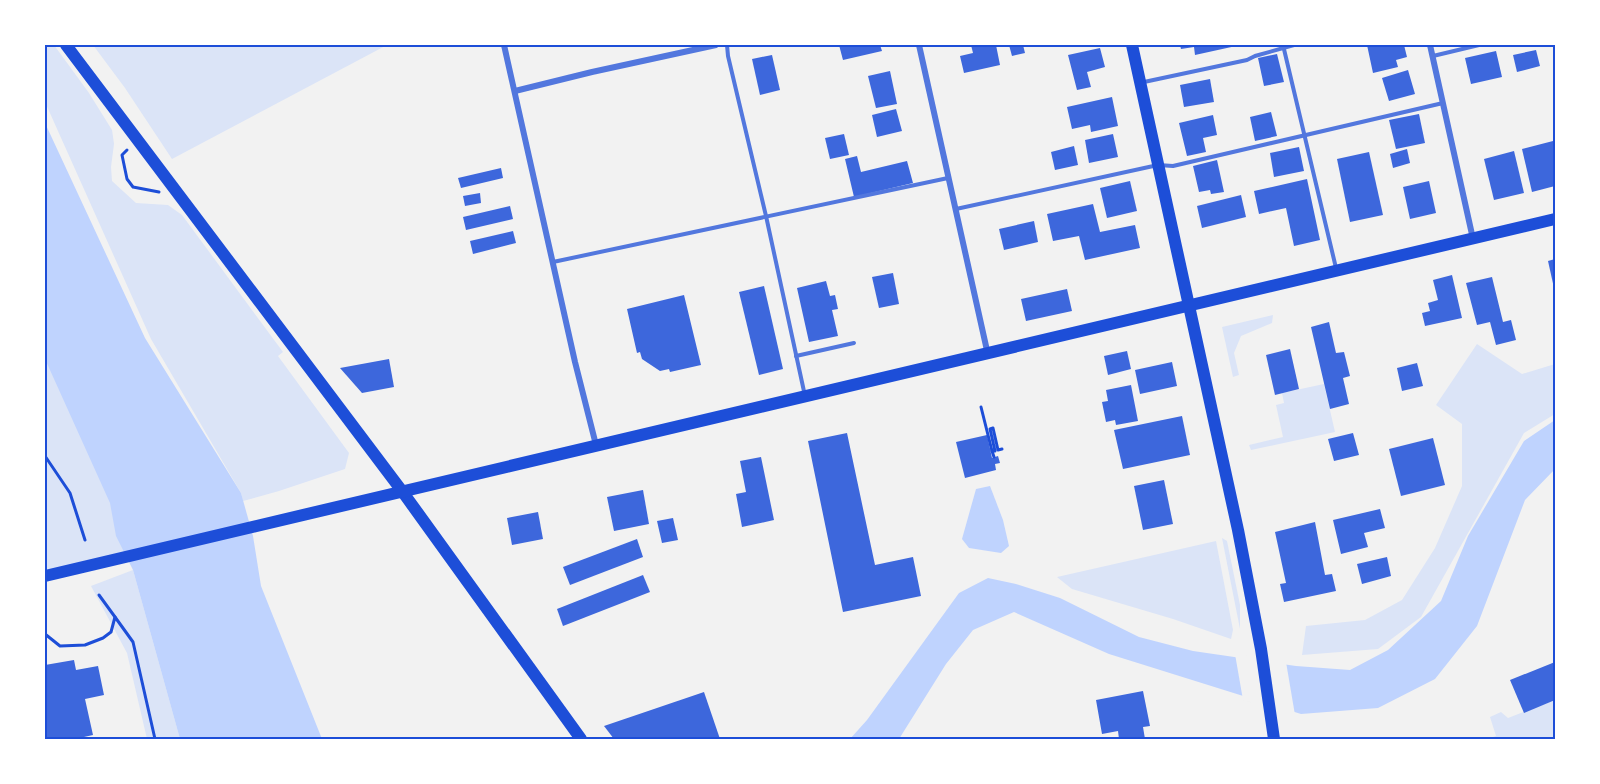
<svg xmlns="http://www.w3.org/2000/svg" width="1600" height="784" font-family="Quicksand,sans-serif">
  <rect width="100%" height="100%" fill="#f2f2f2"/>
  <g fill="#dbe4f7">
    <polygon points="45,45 54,45 89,93 112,130 114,144 111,167 112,181 136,203 168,205 182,215 283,352 278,356 349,453 345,469 279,491 243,501 241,493 151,339 45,102"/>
    <polygon points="93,45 387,45 172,159 125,88"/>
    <polygon points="45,239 170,546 45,576"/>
    <polygon points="1273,315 1272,323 1241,336 1234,353 1239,375 1233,377 1222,327"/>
    <polygon points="1477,344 1522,374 1555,364 1555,414 1524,433 1421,617 1378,649 1302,655 1306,626 1365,620 1402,600 1435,548 1462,486 1462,424 1436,405"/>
    <polygon points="1324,384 1335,432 1251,450 1249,445 1283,437 1276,405 1284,403 1282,393"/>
    <polygon points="1222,538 1227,541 1240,605 1240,629"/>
    <polygon points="1216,541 1233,630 1231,639 1173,619 1072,589 1057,577"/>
    <polygon points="133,570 180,739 147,739 127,653 91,586"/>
    <polygon points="1555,700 1555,739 1487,739 1496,736 1490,717 1501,712 1508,718"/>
  </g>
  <g fill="#bfd3fe">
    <polygon points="45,123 145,338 241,493 253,536 261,586 322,739 180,739 133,570 116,536 110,503 45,359"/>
    <polygon points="1555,420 1555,469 1525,500 1477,626 1435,679 1378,708 1301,714 1109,654 1014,612 973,630 946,664 899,739 850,739 867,720 959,593 988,578 1016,584 1060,598 1139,637 1193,651 1296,666 1350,670 1388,650 1441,601 1468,536 1524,441"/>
    <polygon points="990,486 1003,520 1009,546 1001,553 969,548 962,539 976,489"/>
  </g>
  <polygon fill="#f2f2f2" points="1235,654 1286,662 1295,715 1243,700"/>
  <g fill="#3d67dc">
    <polygon points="839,45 880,45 882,51 843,60"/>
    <polygon points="971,45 996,45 1000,65 964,73 960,56 973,53"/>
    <polygon points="1009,45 1023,45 1025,53 1012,56"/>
    <polygon points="1180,45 1236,45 1236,46 1195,55 1194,47 1181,49"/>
    <polygon points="1367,45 1404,45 1407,57 1396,60 1398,67 1373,73"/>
    <polygon points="1100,48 1105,67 1087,72 1091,87 1077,90 1068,55"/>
    <polygon points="1536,50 1540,66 1517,72 1513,55"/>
    <polygon points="1496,51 1502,77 1471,84 1465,58"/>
    <polygon points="1277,54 1284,82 1264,86 1258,58"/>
    <polygon points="772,55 780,90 760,95 752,59"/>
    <polygon points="1408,70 1415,94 1389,101 1382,78"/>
    <polygon points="890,71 897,104 876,108 868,76"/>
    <polygon points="1210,79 1214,102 1184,107 1180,85"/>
    <polygon points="1112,97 1118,126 1091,132 1090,125 1072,129 1067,107"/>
    <polygon points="896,109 902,131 877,137 872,115"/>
    <polygon points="1271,112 1277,136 1255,141 1250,117"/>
    <polygon points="1419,114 1425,143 1396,149 1389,120"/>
    <polygon points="1213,115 1217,135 1203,138 1206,152 1187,156 1179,123"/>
    <polygon points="844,134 849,155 830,159 825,138"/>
    <polygon points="1113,134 1118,157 1089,163 1085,140"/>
    <polygon points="1553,141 1555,151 1555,186 1532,192 1522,149"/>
    <polygon points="1074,146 1078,165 1055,170 1051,152"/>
    <polygon points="1299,147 1304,171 1274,177 1270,153"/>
    <polygon points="1407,149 1410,163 1393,168 1390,154"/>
    <polygon points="1514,151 1524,193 1494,200 1484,159"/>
    <polygon points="1369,152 1383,215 1350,222 1337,159"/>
    <polygon points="857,156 861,172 907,161 913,183 854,197 845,159"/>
    <polygon points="1217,160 1224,192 1211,194 1210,190 1199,192 1193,166"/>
    <polygon points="501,168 503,178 461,188 458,178"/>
    <polygon points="1307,179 1320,240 1294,246 1286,208 1259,214 1254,191"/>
    <polygon points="1130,181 1137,211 1107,218 1100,188"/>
    <polygon points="1429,181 1436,213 1410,219 1403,187"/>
    <polygon points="480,193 481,203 465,206 463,196"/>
    <polygon points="1241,195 1246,217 1202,228 1197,206"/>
    <polygon points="1093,204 1100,232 1135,225 1140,248 1085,260 1079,236 1053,241 1047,214"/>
    <polygon points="510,206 513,219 466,230 463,217"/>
    <polygon points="1034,221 1038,242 1004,250 999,229"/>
    <polygon points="513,231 516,243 473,254 470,241"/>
    <polygon points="1555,259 1555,288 1554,288 1548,261"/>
    <polygon points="893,273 899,304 879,308 872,277"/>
    <polygon points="1452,275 1462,318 1425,326 1422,313 1430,311 1428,303 1438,300 1433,280"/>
    <polygon points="1492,277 1503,322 1511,320 1516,340 1496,345 1490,322 1477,325 1466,283"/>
    <polygon points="826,281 830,296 835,295 838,309 832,310 838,336 809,342 797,288"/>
    <polygon points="764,286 783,369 759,375 739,292"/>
    <polygon points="1067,289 1072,311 1026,321 1021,299"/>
    <polygon points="684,295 701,365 670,372 669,369 660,371 642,359 640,352 637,353 627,309"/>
    <polygon points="1329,322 1336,353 1344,352 1350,376 1343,378 1349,404 1330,409 1311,327"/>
    <polygon points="1290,349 1299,389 1275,395 1266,355"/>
    <polygon points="1127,351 1131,369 1108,375 1104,356"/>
    <polygon points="389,359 394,387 362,393 340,368"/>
    <polygon points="1172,362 1177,386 1140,394 1135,370"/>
    <polygon points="1417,363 1423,386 1402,391 1397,368"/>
    <polygon points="1131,385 1138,421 1116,425 1115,420 1106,422 1102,402 1108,401 1106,390"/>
    <polygon points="1182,416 1190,455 1123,469 1114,430"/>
    <polygon points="847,433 875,565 913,557 921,596 843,612 808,441"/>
    <polygon points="1353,433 1359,455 1334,461 1328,439"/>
    <polygon points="987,435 992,458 998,456 1000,463 995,464 996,470 965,478 956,442"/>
    <polygon points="1433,438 1445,485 1401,496 1389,449"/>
    <polygon points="761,457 774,520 742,527 736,494 746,492 740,461"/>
    <polygon points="1164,480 1173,524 1143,530 1134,486"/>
    <polygon points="643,490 649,524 614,531 607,497"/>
    <polygon points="1380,509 1385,528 1364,533 1368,547 1341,554 1333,520"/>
    <polygon points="538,512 543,539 512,545 507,518"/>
    <polygon points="673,518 678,540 662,543 657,521"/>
    <polygon points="1315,522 1325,575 1332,574 1336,591 1284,602 1280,584 1286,583 1275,532"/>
    <polygon points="637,539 643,557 570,585 563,567"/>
    <polygon points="1387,557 1391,576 1362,584 1357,564"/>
    <polygon points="643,575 650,592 563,626 557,609"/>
    <polygon points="74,660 76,670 98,666 104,695 85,699 93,735 75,739 45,739 45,665"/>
    <polygon points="1555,662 1555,700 1524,713 1510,680"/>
    <polygon points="1143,691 1150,726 1143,727 1145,739 1119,739 1118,731 1102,734 1096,700"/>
    <polygon points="704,692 720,739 614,739 604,726"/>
  </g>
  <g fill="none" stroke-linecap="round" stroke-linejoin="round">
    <g stroke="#1d4ed8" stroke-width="3">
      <polyline points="127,150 122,155 127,179 133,187 159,192"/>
      <polyline points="981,407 992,451"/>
      <polyline points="45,456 70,493 85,540"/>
      <polyline points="994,457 992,451 995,451 990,429 993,428 998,450 1002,449"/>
      <polyline points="99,595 115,617"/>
      <polyline points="45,634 60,646 85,645 103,638 111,632 115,617 133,642 155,739"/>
    </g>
    <g stroke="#5277de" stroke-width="4">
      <polyline points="727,45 728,56 766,216 805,396"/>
      <polyline points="1283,45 1336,268"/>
      <polyline points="1433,56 1479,45"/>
      <polyline points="1144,82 1247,60 1255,56 1294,45"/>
      <polyline points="956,209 1158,165 1173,166 1443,103"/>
      <polyline points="553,262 948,178"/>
      <polyline points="796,356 854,343"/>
    </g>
    <g stroke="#5277de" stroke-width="6">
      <polyline points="504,45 575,362 596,445"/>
      <polyline points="919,45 988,355"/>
      <polyline points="1430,45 1473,239"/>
      <polyline points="515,91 592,72 716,45"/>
    </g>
    <g stroke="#1d4ed8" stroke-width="12">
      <polyline points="66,45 402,491 581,739"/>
      <polyline points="1132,45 1238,530 1261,649 1274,739"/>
      <path d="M45,576c503,-120 1007,-236 1510,-357"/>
    </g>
  </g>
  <rect width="1600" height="784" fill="none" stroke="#ffffff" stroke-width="93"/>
  <rect x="46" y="46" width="1508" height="692" fill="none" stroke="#1d4ed8" stroke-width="2"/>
</svg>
